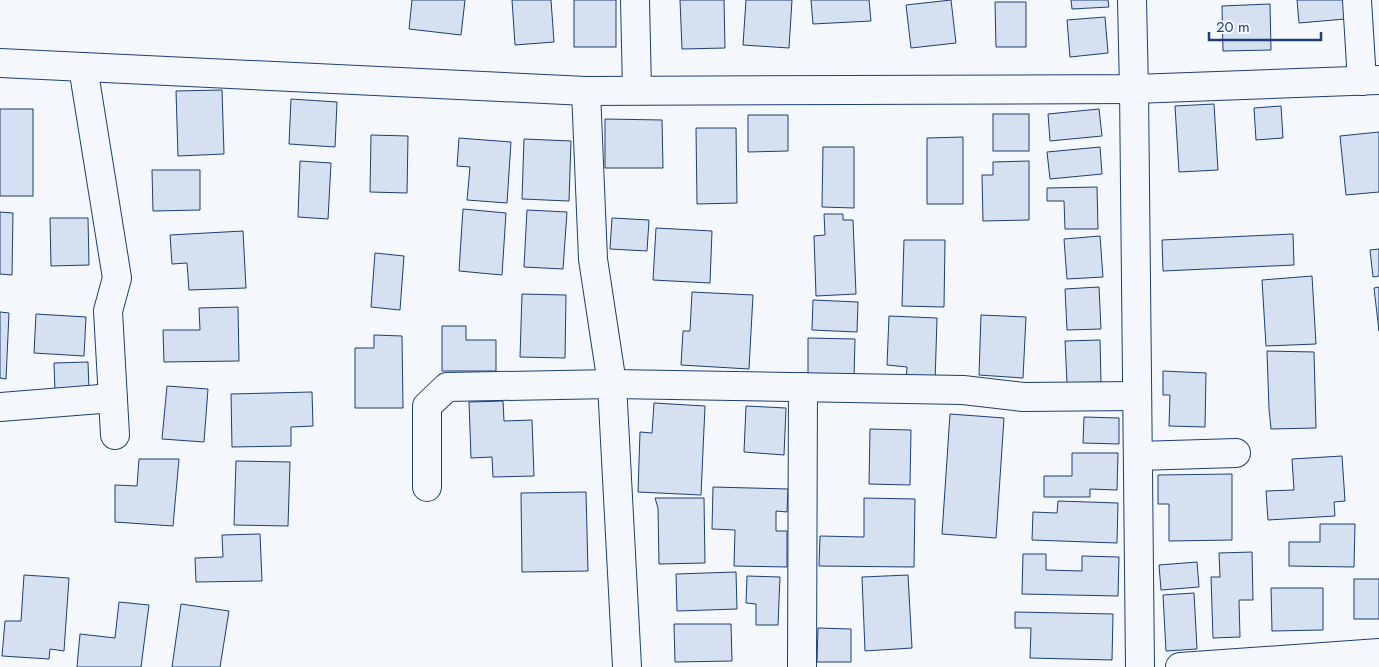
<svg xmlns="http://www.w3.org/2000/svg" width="1379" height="667" font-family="Jost,sans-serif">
  <rect width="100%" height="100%" fill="#f4f7fb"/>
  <g fill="#d5e0f0" stroke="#1d3f73">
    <polygon points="412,0 465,0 461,35 409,29"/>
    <polygon points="512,0 551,0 554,42 515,45"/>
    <rect x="574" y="0" width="42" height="47"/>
    <polygon points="680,0 724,0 725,48 682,49"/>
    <polygon points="746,0 792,0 789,48 743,45"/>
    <polygon points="811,0 869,0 871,21 813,24"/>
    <polygon points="951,0 956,43 911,48 906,5"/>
    <polygon points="1071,0 1108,0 1109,7 1072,9"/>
    <polygon points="1297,0 1343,0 1345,19 1299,23"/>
    <polygon points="995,2 1026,2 1026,47 996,47"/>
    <polygon points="1270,4 1271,50 1223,51 1222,6"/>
    <polygon points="1105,17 1108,53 1070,57 1067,20"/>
    <polygon points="222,90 224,154 178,156 176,91"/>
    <polygon points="291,99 337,102 335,147 289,144"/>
    <polygon points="1214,104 1218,170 1179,172 1175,106"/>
    <polygon points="1281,106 1283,138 1256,140 1254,108"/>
    <rect x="0" y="109" width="33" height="87"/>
    <polygon points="1099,109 1102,136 1050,141 1048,114"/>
    <rect x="993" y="114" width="36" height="37"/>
    <polygon points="748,115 788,115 788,151 748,152"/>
    <polygon points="605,119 662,120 663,168 605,168"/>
    <polygon points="696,128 736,128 737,203 697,204"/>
    <polygon points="1379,132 1379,192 1346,195 1340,136"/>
    <polygon points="371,135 408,136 407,193 370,192"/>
    <polygon points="963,137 963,204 927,204 927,138"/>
    <polygon points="459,138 511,142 507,203 467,200 470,167 457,166"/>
    <polygon points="524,139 571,141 569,201 522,199"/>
    <polygon points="823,147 854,147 854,208 822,207"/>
    <polygon points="1100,147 1102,174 1050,179 1047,152"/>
    <polygon points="300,161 331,163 328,219 298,217"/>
    <polygon points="1029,161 1029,220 983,221 982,175 993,175 993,162"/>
    <polygon points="152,170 200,170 200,210 153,211"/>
    <polygon points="1097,187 1098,229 1065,229 1064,201 1047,201 1047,188"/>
    <polygon points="463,209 506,213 502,275 459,271"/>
    <polygon points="527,210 567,212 563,269 524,267"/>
    <polygon points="0,212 13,213 12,275 0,274"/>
    <polygon points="824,214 843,214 843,220 853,220 856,294 816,296 814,236 825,235"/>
    <polygon points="50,218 88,218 89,265 51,266"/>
    <polygon points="612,218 649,220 647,251 610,249"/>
    <polygon points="656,228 712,231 710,283 653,280"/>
    <polygon points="243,231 246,288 189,290 187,263 172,264 170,235"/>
    <polygon points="1293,234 1294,265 1163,271 1162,240"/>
    <polygon points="1100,236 1103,277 1067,279 1064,239"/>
    <polygon points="904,240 945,240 944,307 902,306"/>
    <polygon points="1379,249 1379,276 1373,277 1370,250"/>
    <polygon points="375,253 404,256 400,310 371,307"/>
    <polygon points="1312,276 1316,344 1266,346 1262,280"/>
    <polygon points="1099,287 1101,329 1067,330 1065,289"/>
    <polygon points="1379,287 1379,331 1374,288"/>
    <polygon points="692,292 753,295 749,369 681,365 683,331 690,331"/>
    <polygon points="522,294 566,295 565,358 520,357"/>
    <polygon points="813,300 858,302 857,332 812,330"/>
    <polygon points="238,307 239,361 164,362 163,330 200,330 199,308"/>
    <polygon points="0,312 9,313 6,379 0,378"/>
    <polygon points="36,314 86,317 84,356 34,353"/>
    <polygon points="981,315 1026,317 1023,378 979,375"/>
    <polygon points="889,316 937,318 935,383 906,382 907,367 887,365"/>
    <polygon points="442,326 466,326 466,340 496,340 496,371 442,371"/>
    <polygon points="374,335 402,336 403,408 355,408 355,348 374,348"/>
    <polygon points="808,338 855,339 854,377 808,376"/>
    <polygon points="1100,340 1101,382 1067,383 1065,341"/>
    <polygon points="1267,351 1314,352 1316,428 1271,429 1269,409"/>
    <polygon points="88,362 89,391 55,392 54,363"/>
    <polygon points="1163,371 1206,373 1205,427 1169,426 1170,395 1163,395"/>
    <polygon points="167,386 208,389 204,442 162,439"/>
    <polygon points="312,392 313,426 291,427 291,446 232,447 231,394"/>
    <polygon points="503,401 504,421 532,420 534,476 493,477 492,457 471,458 469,402"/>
    <polygon points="654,403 705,406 701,495 638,492 640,432 652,433"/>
    <polygon points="746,406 786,408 784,455 744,452"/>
    <polygon points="950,414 1004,418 996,538 942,534"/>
    <polygon points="1084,417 1119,418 1119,444 1083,443"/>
    <polygon points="870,429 911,430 910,485 869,484"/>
    <polygon points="1072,453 1118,453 1117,490 1090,489 1090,497 1044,497 1044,476 1072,476"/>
    <polygon points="1342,456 1345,501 1334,502 1335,516 1268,520 1266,491 1294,490 1292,459"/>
    <polygon points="139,459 179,459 173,526 115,522 115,485 137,486"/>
    <polygon points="236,461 290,462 288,526 234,525"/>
    <polygon points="1232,474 1232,540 1169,541 1169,504 1158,504 1158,475"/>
    <polygon points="713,487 788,489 787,512 776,511 776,531 787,531 787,567 734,566 735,530 712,529"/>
    <polygon points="586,492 588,571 522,572 521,493"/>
    <polygon points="655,498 704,498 705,563 659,564 658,508"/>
    <polygon points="864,498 915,499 914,567 819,566 820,536 864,537"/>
    <polygon points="1058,501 1118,503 1117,543 1032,540 1033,512 1057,513"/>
    <polygon points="1320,524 1355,524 1354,567 1289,566 1289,542 1320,542"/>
    <polygon points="260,534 262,581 196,582 195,558 223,557 222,535"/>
    <polygon points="1252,552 1253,600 1239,600 1240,637 1213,638 1211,577 1220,577 1219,553"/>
    <polygon points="1023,554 1046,554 1046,570 1082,571 1082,556 1119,557 1118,596 1022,594"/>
    <polygon points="1197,562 1199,587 1161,590 1159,565"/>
    <polygon points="736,572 737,609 677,611 676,574"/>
    <polygon points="24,575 69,578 64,651 50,649 49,659 2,656 5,621 21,621"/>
    <polygon points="908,575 912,648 865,651 862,577"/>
    <polygon points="747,576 780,577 778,625 756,625 756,604 746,603"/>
    <rect x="1354" y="579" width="25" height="40"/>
    <polygon points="1271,588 1323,588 1323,630 1272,631"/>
    <polygon points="1194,593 1197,649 1166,651 1163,595"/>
    <polygon points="119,602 149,605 141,667 77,667 80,634 115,638"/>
    <polygon points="181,604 229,611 220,667 172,667"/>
    <polygon points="1015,612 1113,614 1112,660 1030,658 1031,628 1015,628"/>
    <polygon points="674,624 731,624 732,661 675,662"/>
    <polygon points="818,628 851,629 851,662 817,662"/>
  </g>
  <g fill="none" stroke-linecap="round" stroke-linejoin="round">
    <g stroke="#1d3f73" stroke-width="30">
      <g id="street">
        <polyline points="635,0 637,90"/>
        <polyline points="1132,0 1134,89 1140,667"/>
        <polyline points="1357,0 1362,81"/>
        <polyline points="0,63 586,91 1134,89 1379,80"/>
        <polyline points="83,67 117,278 108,311 115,435"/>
        <polyline points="586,91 593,259 612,384 627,667"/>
        <polyline points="0,407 113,398"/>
        <polyline points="1138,456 1236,453"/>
        <polyline points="427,487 427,406 447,387 612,384 963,390 1023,397 1137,396"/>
        <polyline points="802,667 803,387"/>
        <polyline points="1180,667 1379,653"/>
      </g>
    </g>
    <use href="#street" stroke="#f4f7fb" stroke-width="28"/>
  </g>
  <path d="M1209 32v8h112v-8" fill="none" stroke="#1d3f73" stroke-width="2.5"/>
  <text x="1216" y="32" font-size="15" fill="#1d3f73" stroke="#f4f7fb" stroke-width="4" paint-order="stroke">20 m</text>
</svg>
